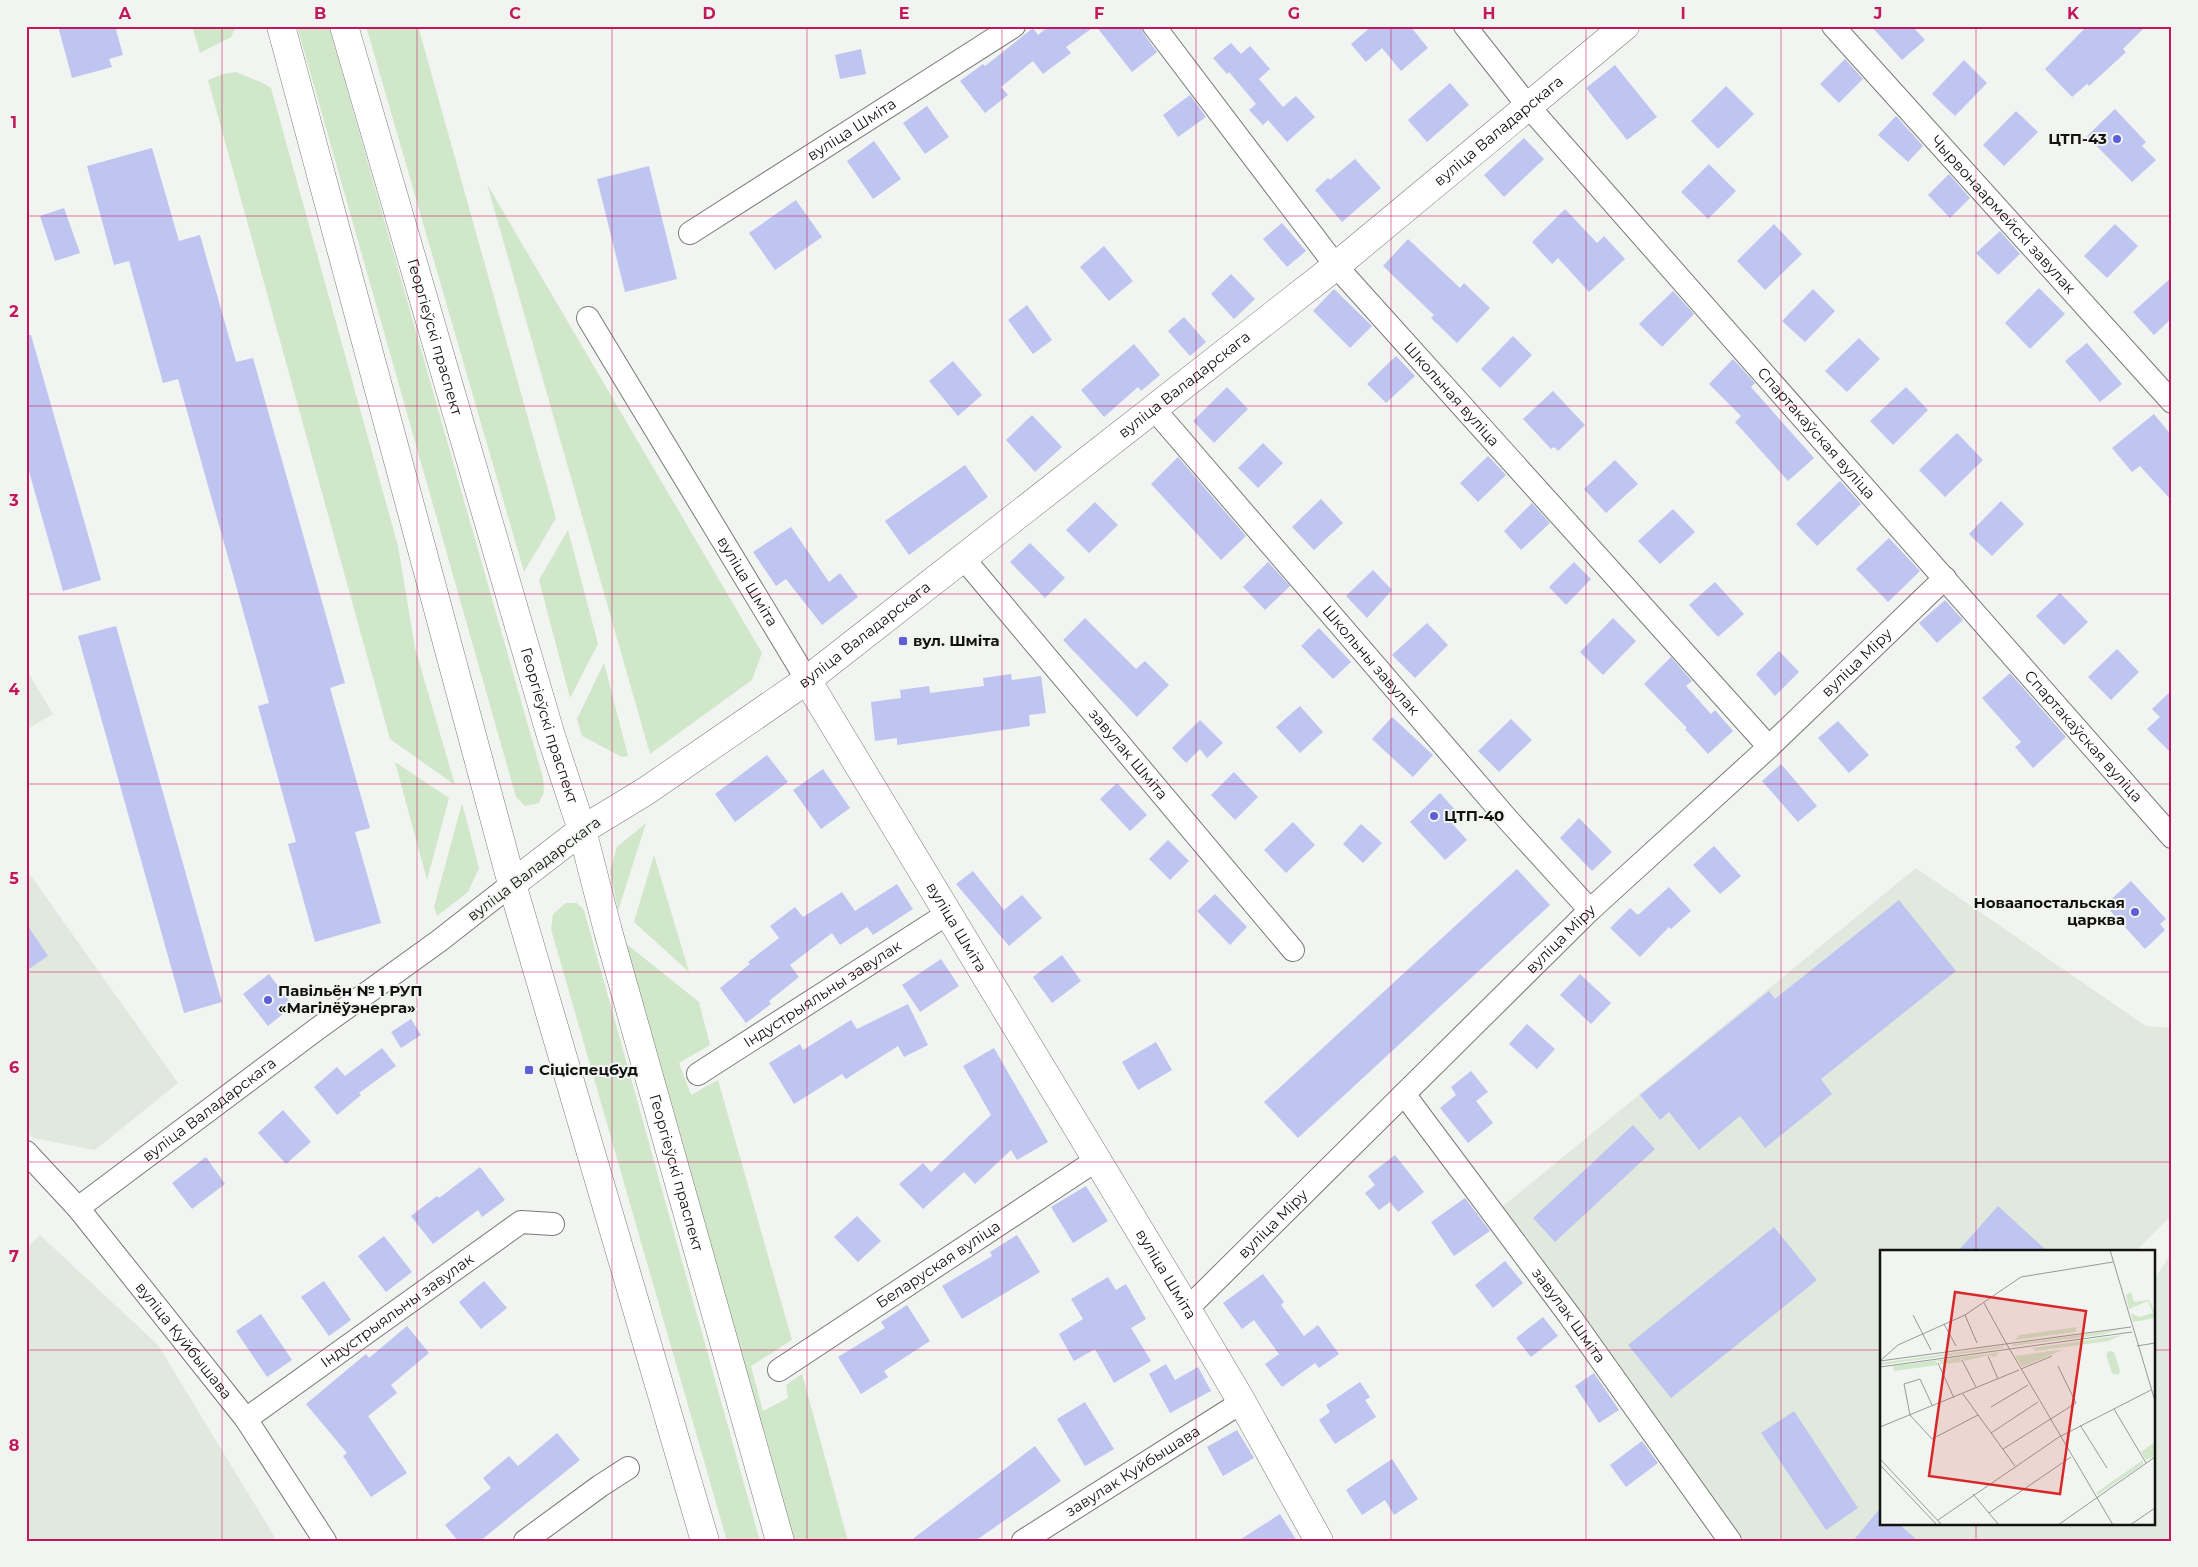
<svg xmlns="http://www.w3.org/2000/svg" width="2198" height="1567" font-family="Montserrat,sans-serif">
  <rect width="100%" height="100%" fill="#f1f4f0"/>
  <g fill="#e1e9df">
    <polygon points="26,669 53,714 26,730"/>
    <polygon points="1916,868 2146,1026 2172,1028 2172,1215 2136,1251 1882,1251 1882,1523 2154,1523 2154,1280 2172,1252 2172,1541 1741,1541 1502,1207"/>
    <polygon points="26,869 178,1083 95,1150 33,1138 26,1131"/>
    <polygon points="40,1235 158,1345 277,1541 26,1541 26,1249"/>
  </g>
  <g fill="#d1e7ca">
    <polygon points="192,26 236,26 231,37 200,53"/>
    <polygon points="297,26 329,26 543,778 544,792 539,803 525,806 516,797"/>
    <polygon points="366,26 418,26 556,518 524,572"/>
    <polygon points="236,72 263,83 271,88 398,546 415,648 455,785 390,739 208,80 223,74"/>
    <polygon points="487,184 762,653 752,680 650,754"/>
    <polygon points="568,530 598,644 570,698 539,580"/>
    <polygon points="604,663 628,756 622,757 582,736 577,719"/>
    <polygon points="395,762 449,798 427,880"/>
    <polygon points="462,803 479,868 468,892 437,916 434,907"/>
    <polygon points="646,823 618,911 610,871 617,847"/>
    <polygon points="654,855 689,972 634,922"/>
    <polygon points="566,903 577,903 584,910 760,1541 727,1541 551,929 553,914"/>
    <polygon points="624,942 699,1002 710,1045 679,1063 691,1095 718,1080 792,1340 751,1366 763,1411 788,1398 786,1385 802,1374 848,1541 793,1541"/>
  </g>
  <g fill="#bfc5f1">
    <polygon points="58,26 115,26 123,55 109,59 112,67 72,78"/>
    <polygon points="1049,26 1095,26 1066,47 1071,53 1043,74 1033,61 1001,87 1008,95 985,113 960,81 983,64 985,66 1033,28 1038,35"/>
    <polygon points="1096,26 1141,26 1144,34 1157,52 1132,72"/>
    <polygon points="1372,26 1410,26 1428,48 1401,71 1382,48 1366,62 1351,44"/>
    <polygon points="1871,26 1912,26 1925,40 1902,60"/>
    <polygon points="2087,26 2146,26 2123,49 2126,52 2089,86 2087,84 2072,97 2045,69"/>
    <polygon points="1231,43 1241,54 1250,46 1270,69 1259,79 1283,107 1296,96 1315,117 1287,142 1268,120 1263,125 1249,110 1256,104 1229,72 1227,74 1213,58"/>
    <polygon points="861,49 866,74 840,79 835,55"/>
    <polygon points="1845,59 1863,79 1839,103 1820,84"/>
    <polygon points="1964,60 1987,83 1955,116 1932,94"/>
    <polygon points="1615,65 1657,117 1627,140 1586,88"/>
    <polygon points="1450,83 1469,105 1427,142 1408,120"/>
    <polygon points="1726,86 1754,114 1718,149 1691,121"/>
    <polygon points="1190,95 1206,117 1178,137 1163,115"/>
    <polygon points="927,106 949,137 925,154 903,123"/>
    <polygon points="2115,109 2146,142 2142,146 2156,160 2132,182 2087,136"/>
    <polygon points="2016,111 2038,132 2004,166 1983,145"/>
    <polygon points="1896,116 1923,146 1908,162 1878,135"/>
    <polygon points="1524,138 1544,159 1504,197 1484,175"/>
    <polygon points="874,141 901,179 873,199 847,161"/>
    <polygon points="152,148 179,241 200,235 236,362 253,358 345,683 330,688 370,828 355,832 381,923 315,942 288,844 296,842 258,706 269,703 178,379 163,383 129,261 114,265 87,166"/>
    <polygon points="1355,159 1381,188 1342,222 1315,190 1328,178 1330,180"/>
    <polygon points="1709,164 1736,191 1708,219 1681,192"/>
    <polygon points="649,166 677,279 625,292 597,179"/>
    <polygon points="1949,174 1970,198 1950,218 1928,195"/>
    <polygon points="796,200 822,237 775,270 749,233"/>
    <polygon points="64,208 80,253 55,261 40,216"/>
    <polygon points="1565,209 1597,243 1604,236 1625,259 1589,292 1558,258 1552,264 1532,242"/>
    <polygon points="1282,223 1306,251 1287,267 1263,239"/>
    <polygon points="1774,224 1802,254 1765,290 1737,261"/>
    <polygon points="2115,224 2138,246 2107,278 2084,256"/>
    <polygon points="2000,231 2020,254 1998,275 1976,253"/>
    <polygon points="1408,239 1460,288 1464,283 1490,308 1457,343 1431,318 1434,315 1383,266"/>
    <polygon points="1104,246 1133,281 1109,301 1080,267"/>
    <polygon points="1231,274 1255,299 1234,319 1211,294"/>
    <polygon points="2172,277 2172,318 2154,335 2133,312"/>
    <polygon points="2039,288 2065,314 2030,349 2005,323"/>
    <polygon points="1334,289 1372,326 1350,348 1313,311"/>
    <polygon points="1813,289 1835,311 1805,342 1782,321"/>
    <polygon points="1673,291 1694,314 1662,347 1639,324"/>
    <polygon points="1027,305 1052,340 1033,354 1008,320"/>
    <polygon points="1184,317 1206,342 1190,356 1168,331"/>
    <polygon points="26,335 31,335 101,580 63,591 26,461"/>
    <polygon points="1513,336 1532,355 1500,388 1481,369"/>
    <polygon points="1859,338 1880,359 1847,392 1825,371"/>
    <polygon points="2087,343 2122,384 2100,402 2065,361"/>
    <polygon points="1134,344 1160,375 1141,391 1138,387 1104,417 1081,390"/>
    <polygon points="1396,356 1415,376 1386,403 1367,384"/>
    <polygon points="1733,359 1755,383 1751,387 1814,458 1788,481 1735,422 1741,416 1709,384"/>
    <polygon points="953,361 982,395 958,416 929,381"/>
    <polygon points="1227,387 1248,409 1214,443 1193,421"/>
    <polygon points="1906,387 1928,410 1893,445 1870,421"/>
    <polygon points="1553,391 1585,425 1558,451 1554,447 1551,449 1523,419"/>
    <polygon points="2154,414 2172,436 2172,501 2140,466 2132,472 2112,448"/>
    <polygon points="1032,415 1062,447 1035,472 1006,440"/>
    <polygon points="1957,433 1983,460 1945,497 1919,470"/>
    <polygon points="1263,443 1283,463 1258,488 1238,468"/>
    <polygon points="1488,456 1506,475 1478,502 1460,483"/>
    <polygon points="1178,457 1246,536 1221,560 1151,484"/>
    <polygon points="1615,460 1638,484 1606,513 1584,489"/>
    <polygon points="965,465 988,497 909,555 885,521"/>
    <polygon points="1840,481 1861,504 1817,546 1796,524"/>
    <polygon points="1321,499 1343,523 1314,550 1292,527"/>
    <polygon points="2001,501 2024,524 1992,556 1969,534"/>
    <polygon points="1095,502 1118,525 1089,553 1066,530"/>
    <polygon points="1532,503 1550,523 1521,550 1504,531"/>
    <polygon points="1673,509 1695,532 1660,564 1638,541"/>
    <polygon points="791,527 829,582 840,573 858,597 822,625 786,579 776,586 753,552"/>
    <polygon points="1889,538 1920,571 1888,602 1856,569"/>
    <polygon points="1030,543 1065,578 1045,598 1010,562"/>
    <polygon points="1268,562 1290,586 1265,610 1243,587"/>
    <polygon points="1574,562 1591,579 1566,605 1549,587"/>
    <polygon points="1373,570 1392,590 1367,618 1346,596"/>
    <polygon points="1715,582 1744,614 1718,637 1689,605"/>
    <polygon points="2060,593 2088,622 2064,645 2036,616"/>
    <polygon points="1945,600 1963,620 1937,643 1919,623"/>
    <polygon points="1085,618 1136,669 1145,661 1169,685 1137,717 1063,640"/>
    <polygon points="1613,618 1636,641 1603,675 1580,652"/>
    <polygon points="1427,623 1448,645 1415,678 1392,655"/>
    <polygon points="116,626 222,1002 184,1013 78,636"/>
    <polygon points="1319,628 1351,662 1333,679 1301,646"/>
    <polygon points="2117,649 2139,672 2111,700 2088,677"/>
    <polygon points="1779,651 1799,672 1775,696 1756,674"/>
    <polygon points="1671,657 1692,681 1686,686 1711,714 1715,710 1733,731 1708,754 1685,729 1687,728 1644,684"/>
    <polygon points="2010,673 2066,737 2033,768 2015,747 2021,742 1982,698"/>
    <polygon points="1011,674 1012,680 1041,676 1046,713 1029,715 1030,726 897,745 897,738 875,741 871,702 901,698 900,690 929,686 930,693 984,686 983,678"/>
    <polygon points="2172,690 2172,754 2147,729 2160,717 2152,709"/>
    <polygon points="1300,706 1323,732 1300,753 1276,727"/>
    <polygon points="1392,717 1433,755 1413,777 1372,739"/>
    <polygon points="1511,719 1532,740 1499,772 1478,751"/>
    <polygon points="1200,720 1223,743 1207,758 1200,749 1186,763 1172,748"/>
    <polygon points="1838,721 1869,755 1849,773 1818,738"/>
    <polygon points="767,755 788,782 735,822 715,794"/>
    <polygon points="1781,764 1817,806 1798,822 1762,781"/>
    <polygon points="823,769 850,808 821,829 793,790"/>
    <polygon points="1234,772 1258,797 1235,820 1211,795"/>
    <polygon points="1117,783 1147,815 1130,831 1100,799"/>
    <polygon points="1440,793 1457,812 1449,820 1467,840 1445,860 1410,822"/>
    <polygon points="1579,818 1612,852 1592,871 1560,838"/>
    <polygon points="1293,822 1315,845 1286,873 1264,850"/>
    <polygon points="1361,824 1382,843 1363,863 1343,844"/>
    <polygon points="1168,840 1189,861 1170,880 1149,859"/>
    <polygon points="1714,846 1741,876 1720,894 1693,865"/>
    <polygon points="1517,869 1550,905 1298,1138 1264,1102"/>
    <polygon points="973,871 1004,910 1022,895 1042,918 1009,946 956,884"/>
    <polygon points="2131,881 2166,919 2160,924 2165,930 2145,949 2105,905"/>
    <polygon points="897,884 913,909 873,935 867,927 840,945 832,933 790,965 799,977 769,1001 771,1004 746,1023 720,988 750,964 748,962 779,938 770,926 795,907 803,917 842,892 855,911"/>
    <polygon points="1669,887 1691,911 1671,929 1669,927 1640,957 1610,928 1630,908 1638,915"/>
    <polygon points="1215,894 1247,927 1230,945 1197,911"/>
    <polygon points="1899,900 1956,971 1821,1079 1832,1094 1765,1148 1740,1116 1699,1150 1669,1112 1660,1120 1640,1095 1769,991 1775,999"/>
    <polygon points="26,923 48,956 26,971"/>
    <polygon points="1062,955 1081,981 1052,1003 1033,977"/>
    <polygon points="941,959 959,986 920,1012 902,985"/>
    <polygon points="269,974 293,1006 268,1026 243,994"/>
    <polygon points="1580,974 1611,1003 1591,1024 1560,995"/>
    <polygon points="908,1004 928,1045 904,1057 898,1046 846,1079 842,1074 794,1104 769,1063 800,1044 803,1050 851,1020 857,1029"/>
    <polygon points="411,1019 421,1035 401,1048 391,1032"/>
    <polygon points="1527,1024 1555,1049 1537,1069 1509,1044"/>
    <polygon points="1156,1042 1172,1070 1138,1090 1122,1062"/>
    <polygon points="382,1048 396,1066 359,1093 361,1095 337,1115 314,1087 337,1067 345,1076"/>
    <polygon points="994,1048 1048,1142 1017,1160 1011,1150 975,1184 964,1172 923,1209 899,1184 923,1163 931,1172 991,1115 963,1066"/>
    <polygon points="1471,1071 1488,1092 1476,1101 1493,1123 1468,1143 1440,1108 1456,1095 1451,1087"/>
    <polygon points="283,1110 311,1142 286,1164 258,1133"/>
    <polygon points="1633,1125 1655,1149 1555,1242 1533,1218"/>
    <polygon points="1395,1155 1424,1192 1398,1212 1390,1202 1379,1210 1365,1193 1375,1185 1368,1176"/>
    <polygon points="206,1157 225,1184 192,1209 172,1183"/>
    <polygon points="480,1167 505,1200 482,1217 478,1210 433,1244 411,1216 437,1196 439,1198"/>
    <polygon points="1086,1186 1108,1221 1073,1243 1051,1207"/>
    <polygon points="1465,1198 1490,1231 1454,1256 1431,1222"/>
    <polygon points="1998,1206 2047,1251 1958,1251"/>
    <polygon points="857,1216 881,1241 858,1262 834,1237"/>
    <polygon points="1774,1227 1817,1280 1671,1398 1628,1345"/>
    <polygon points="1017,1235 1040,1272 962,1319 942,1286 992,1256 990,1252"/>
    <polygon points="384,1236 412,1272 386,1292 358,1256"/>
    <polygon points="1505,1261 1523,1283 1493,1308 1475,1285"/>
    <polygon points="1263,1274 1284,1302 1281,1305 1304,1336 1318,1325 1339,1354 1319,1368 1315,1363 1282,1387 1265,1364 1279,1354 1254,1320 1242,1329 1223,1303"/>
    <polygon points="1108,1277 1116,1290 1126,1284 1146,1319 1131,1328 1151,1361 1114,1383 1095,1349 1074,1361 1059,1334 1083,1319 1071,1299"/>
    <polygon points="324,1281 351,1320 329,1336 301,1297"/>
    <polygon points="484,1281 507,1308 481,1329 459,1302"/>
    <polygon points="907,1305 930,1341 884,1371 888,1377 861,1394 838,1357 885,1328 881,1322"/>
    <polygon points="261,1314 292,1360 267,1377 236,1331"/>
    <polygon points="1543,1317 1558,1336 1531,1357 1516,1338"/>
    <polygon points="407,1326 429,1353 391,1385 397,1393 368,1416 407,1473 371,1497 343,1456 347,1453 306,1404 366,1354 369,1358"/>
    <polygon points="1166,1364 1175,1380 1198,1367 1211,1391 1170,1413 1149,1374"/>
    <polygon points="1594,1373 1619,1410 1599,1423 1575,1386"/>
    <polygon points="1360,1382 1370,1397 1365,1400 1376,1417 1335,1444 1319,1420 1330,1412 1326,1405"/>
    <polygon points="1085,1402 1114,1449 1085,1466 1057,1419"/>
    <polygon points="1794,1411 1858,1508 1826,1530 1761,1433"/>
    <polygon points="1237,1430 1254,1458 1223,1476 1207,1447"/>
    <polygon points="557,1433 580,1460 480,1541 458,1541 445,1525 491,1488 483,1478 509,1456 518,1466"/>
    <polygon points="1642,1441 1658,1463 1626,1487 1610,1465"/>
    <polygon points="1035,1446 1061,1481 975,1541 910,1541"/>
    <polygon points="1392,1459 1418,1499 1394,1515 1385,1500 1362,1515 1346,1490"/>
    <polygon points="1882,1506 1882,1523 1898,1523 1918,1541 1853,1541"/>
    <polygon points="1280,1514 1297,1541 1238,1541"/>
  </g>
  <g fill="none" stroke-linecap="round" stroke-linejoin="round">
    <g stroke="#787b77" stroke-width="24">
      <g id="minor">
        <path id="s1" d="M1154,26l182,240 433,481"/>
        <path id="s2" d="M1465,26l63,80 644,731"/>
        <path id="s3" d="M1833,26l339,376"/>
        <path id="s4" d="M690,233l324,-207"/>
        <path id="s5" d="M588,318l219,362"/>
        <path id="s6" d="M1154,409l355,412 81,89"/>
        <path id="s7" d="M964,559l329,391"/>
        <path id="s8" d="M698,1074l249,-160"/>
        <path id="s9" d="M1404,1094l165,221 161,226"/>
        <path id="s10" d="M26,1152l52,56 168,211 79,122"/>
        <path id="s11" d="M78,1208l239,-179 122,-88 73,-57"/>
        <path id="s12" d="M1187,1309l403,-399 179,-163 176,-169"/>
        <path id="s13" d="M779,1370l319,-211"/>
        <path id="s14" d="M246,1419l275,-197 32,2"/>
        <polyline points="525,1541 600,1486 628,1468"/>
        <path id="s15" d="M1023,1541l219,-139"/>
      </g>
    </g>
    <g stroke="#787b77" stroke-width="29">
      <g id="major">
        <polyline points="281,26 512,884 705,1541"/>
        <path id="s16" d="M344,26l207,710 31,94 26,101 172,610"/>
        <path id="s17" d="M807,680l380,629 55,93 77,139"/>
        <path id="s18" d="M512,884l70,-54 64,-39 161,-111 529,-414 289,-240"/>
      </g>
    </g>
    <use href="#minor" stroke="#fff" stroke-width="22"/>
    <use href="#major" stroke="#fff" stroke-width="28"/>
  </g>
  <path fill="none" stroke="#c2185b" stroke-width="1" stroke-opacity="0.55" d="M222,26v1515M417,26v1515M612,26v1515M807,26v1515M1002,26v1515M1196,26v1515M1391,26v1515M1586,26v1515M1781,26v1515M1976,26v1225M26,216h2146M26,406h2146M26,594h2146M26,784h2146M26,972h2146M26,1162h2146M26,1350h1856M2154,1350h18M1976,1523v18"/>
  <g fill="#5e5ed6" stroke="#f1f4f0" stroke-width="2">
    <circle cx="2117" cy="139" r="5"/>
    <rect x="898" y="636" width="10" height="10" rx="2.5"/>
    <circle cx="1434" cy="816" r="5"/>
    <circle cx="2135" cy="912" r="5"/>
    <circle cx="268" cy="1000" r="5"/>
    <rect x="524" y="1065" width="10" height="10" rx="2.5"/>
  </g>
  <g text-anchor="middle" stroke-width="4" stroke-linejoin="round" paint-order="stroke">
    <g font-size="15" fill="#121311" stroke="#f1f4f0">
      <text dy="5" stroke="none"><textPath href="#s4" startOffset="192">вуліца Шміта</textPath></text>
      <text dy="5" stroke="none"><textPath href="#s18" startOffset="1242">вуліца Валадарскага</textPath></text>
      <text dy="5" stroke="none"><textPath href="#s3" startOffset="254">Чырвонаармейскі завулак</textPath></text>
      <text dy="5" stroke="none"><textPath href="#s16" startOffset="324">Георгіеўскі праспект</textPath></text>
      <text dy="5" stroke="none"><textPath href="#s18" startOffset="838">вуліца Валадарскага</textPath></text>
      <text dy="5" stroke="none"><textPath href="#s1" startOffset="474">Школьная вуліца</textPath></text>
      <text dy="5" stroke="none"><textPath href="#s2" startOffset="538">Спартакаўская вуліца</textPath></text>
      <text dy="5" stroke="none"><textPath href="#s5" startOffset="308">вуліца Шміта</textPath></text>
      <text dy="5" stroke="none"><textPath href="#s18" startOffset="432">вуліца Валадарскага</textPath></text>
      <text dy="5" stroke="none"><textPath href="#s6" startOffset="332">Школьны завулак</textPath></text>
      <text dy="5" stroke="none"><textPath href="#s12" startOffset="931">вуліца Міру</textPath></text>
      <text dy="5" stroke="none"><textPath href="#s16" startOffset="729">Георгіеўскі праспект</textPath></text>
      <text dy="5" stroke="none"><textPath href="#s2" startOffset="942">Спартакаўская вуліца</textPath></text>
      <text dy="5" stroke="none"><textPath href="#s7" startOffset="255">завулак Шміта</textPath></text>
      <text transform="translate(534 869) rotate(-37)" y="5">вуліца Валадарскага</text>
      <text dy="5" stroke="none"><textPath href="#s17" startOffset="289">вуліца Шміта</textPath></text>
      <text dy="5" stroke="none"><textPath href="#s12" startOffset="526">вуліца Міру</textPath></text>
      <text dy="5" stroke="none"><textPath href="#s8" startOffset="148">Індустрыяльны завулак</textPath></text>
      <text dy="5" stroke="none"><textPath href="#s11" startOffset="164">вуліца Валадарскага</textPath></text>
      <text dy="5" stroke="none"><textPath href="#s16" startOffset="1194">Георгіеўскі праспект</textPath></text>
      <text dy="5" stroke="none"><textPath href="#s12" startOffset="121">вуліца Міру</textPath></text>
      <text dy="5" stroke="none"><textPath href="#s13" startOffset="191">Беларуская вуліца</textPath></text>
      <text dy="5" stroke="none"><textPath href="#s17" startOffset="694">вуліца Шміта</textPath></text>
      <text dy="5" stroke="none"><textPath href="#s14" startOffset="186">Індустрыяльны завулак</textPath></text>
      <text dy="5" stroke="none"><textPath href="#s9" startOffset="276">завулак Шміта</textPath></text>
      <text dy="5" stroke="none"><textPath href="#s10" startOffset="246">вуліца Куйбышава</textPath></text>
      <text dy="5" stroke="none"><textPath href="#s15" startOffset="130">завулак Куйбышава</textPath></text>
    </g>
    <g font-size="15" font-weight="bold" fill="#121311" stroke="#f1f4f0" text-anchor="start">
      <text x="2107" y="144" text-anchor="end">ЦТП-43</text>
      <text x="913" y="646">вул. Шміта</text>
      <text x="1444" y="821">ЦТП-40</text>
      <text x="2125" y="908" text-anchor="end">Новаапостальская<tspan x="2125" dy="17">царква</tspan></text>
      <text x="278" y="996">Павільён № 1 РУП<tspan x="278" dy="17">«Магілёўэнерга»</tspan></text>
      <text x="539" y="1075">Сіціспецбуд</text>
    </g>
  </g>
  <g transform="translate(1880 1250)">
    <rect width="275" height="275" fill="#f1f4f0"/>
    <path d="M251,42l3,10 15,-2 6,12v6l-22,4 -2,-9 8,4 14,-4 -5,-12 -19,8 -3,-14zM197,77l-2,5 -60,8 4,-5zM243,79l-23,6 -88,11 1,-2zM243,85l-15,6 -72,10 -4,-3zM122,96l2,2 -124,17v-2zM185,99l-43,18 -7,-11zM229,101l5,1 6,19 -2,4 -6,-2 -6,-19zM120,102l-6,5 -5,-2 -24,6 -5,-3 2,4 -21,2 -2,-3h-3l2,4 -44,6 -1,-5zM275,192v14l-9,4 -5,-8zM263,210v4l-45,31 -2,-2z" fill="#d1e7ca"/>
    <path fill="none" stroke="#989a97" stroke-width="1" d="M230,0l45,151M104,53l22,40M33,65l18,35M85,65l12,28M64,74l12,22M126,93l107,182M257,96l18,-3M108,106l10,23M82,110l14,27M0,111l18,-16 67,-30 56,-38 92,-15M0,111l251,-34M58,113l16,35M0,117l252,-35M141,119l31,-13M83,144l52,72M52,155l-12,-26 -16,5 6,31 22,24 46,-24M111,157l37,-22M234,159l32,54M200,175l27,43M0,177l139,-57M111,183l47,-31M123,199l73,-46 -18,-37M0,209l62,66M0,215l57,60M93,244l26,31M109,263l82,-56M58,270l121,-83 92,-47M178,275l97,-68M250,275l25,-17"/>
    <path fill="#d62828" fill-opacity="0.15" stroke="#d62828" stroke-width="2.5" d="M75,42l131,19 -26,183 -131,-18z"/>
    <rect width="275" height="275" fill="none" stroke="#121311" stroke-width="2.5"/>
  </g>
  <rect width="2198" height="1567" fill="none" stroke="#f1f4f0" stroke-width="55"/>
  <rect x="28" y="28" width="2142" height="1512" fill="none" stroke="#c2185b" stroke-width="2"/>
  <g font-size="16" text-anchor="middle" font-weight="bold" fill="#c2185b">
    <text x="125" y="19">A</text>
    <text x="320" y="19">B</text>
    <text x="515" y="19">C</text>
    <text x="709" y="19">D</text>
    <text x="904" y="19">E</text>
    <text x="1099" y="19">F</text>
    <text x="1294" y="19">G</text>
    <text x="1489" y="19">H</text>
    <text x="1683" y="19">I</text>
    <text x="1878" y="19">J</text>
    <text x="2073" y="19">K</text>
    <text x="14" y="128">1</text>
    <text x="14" y="317">2</text>
    <text x="14" y="506">3</text>
    <text x="14" y="695">4</text>
    <text x="14" y="884">5</text>
    <text x="14" y="1073">6</text>
    <text x="14" y="1262">7</text>
    <text x="14" y="1451">8</text>
  </g>
</svg>
